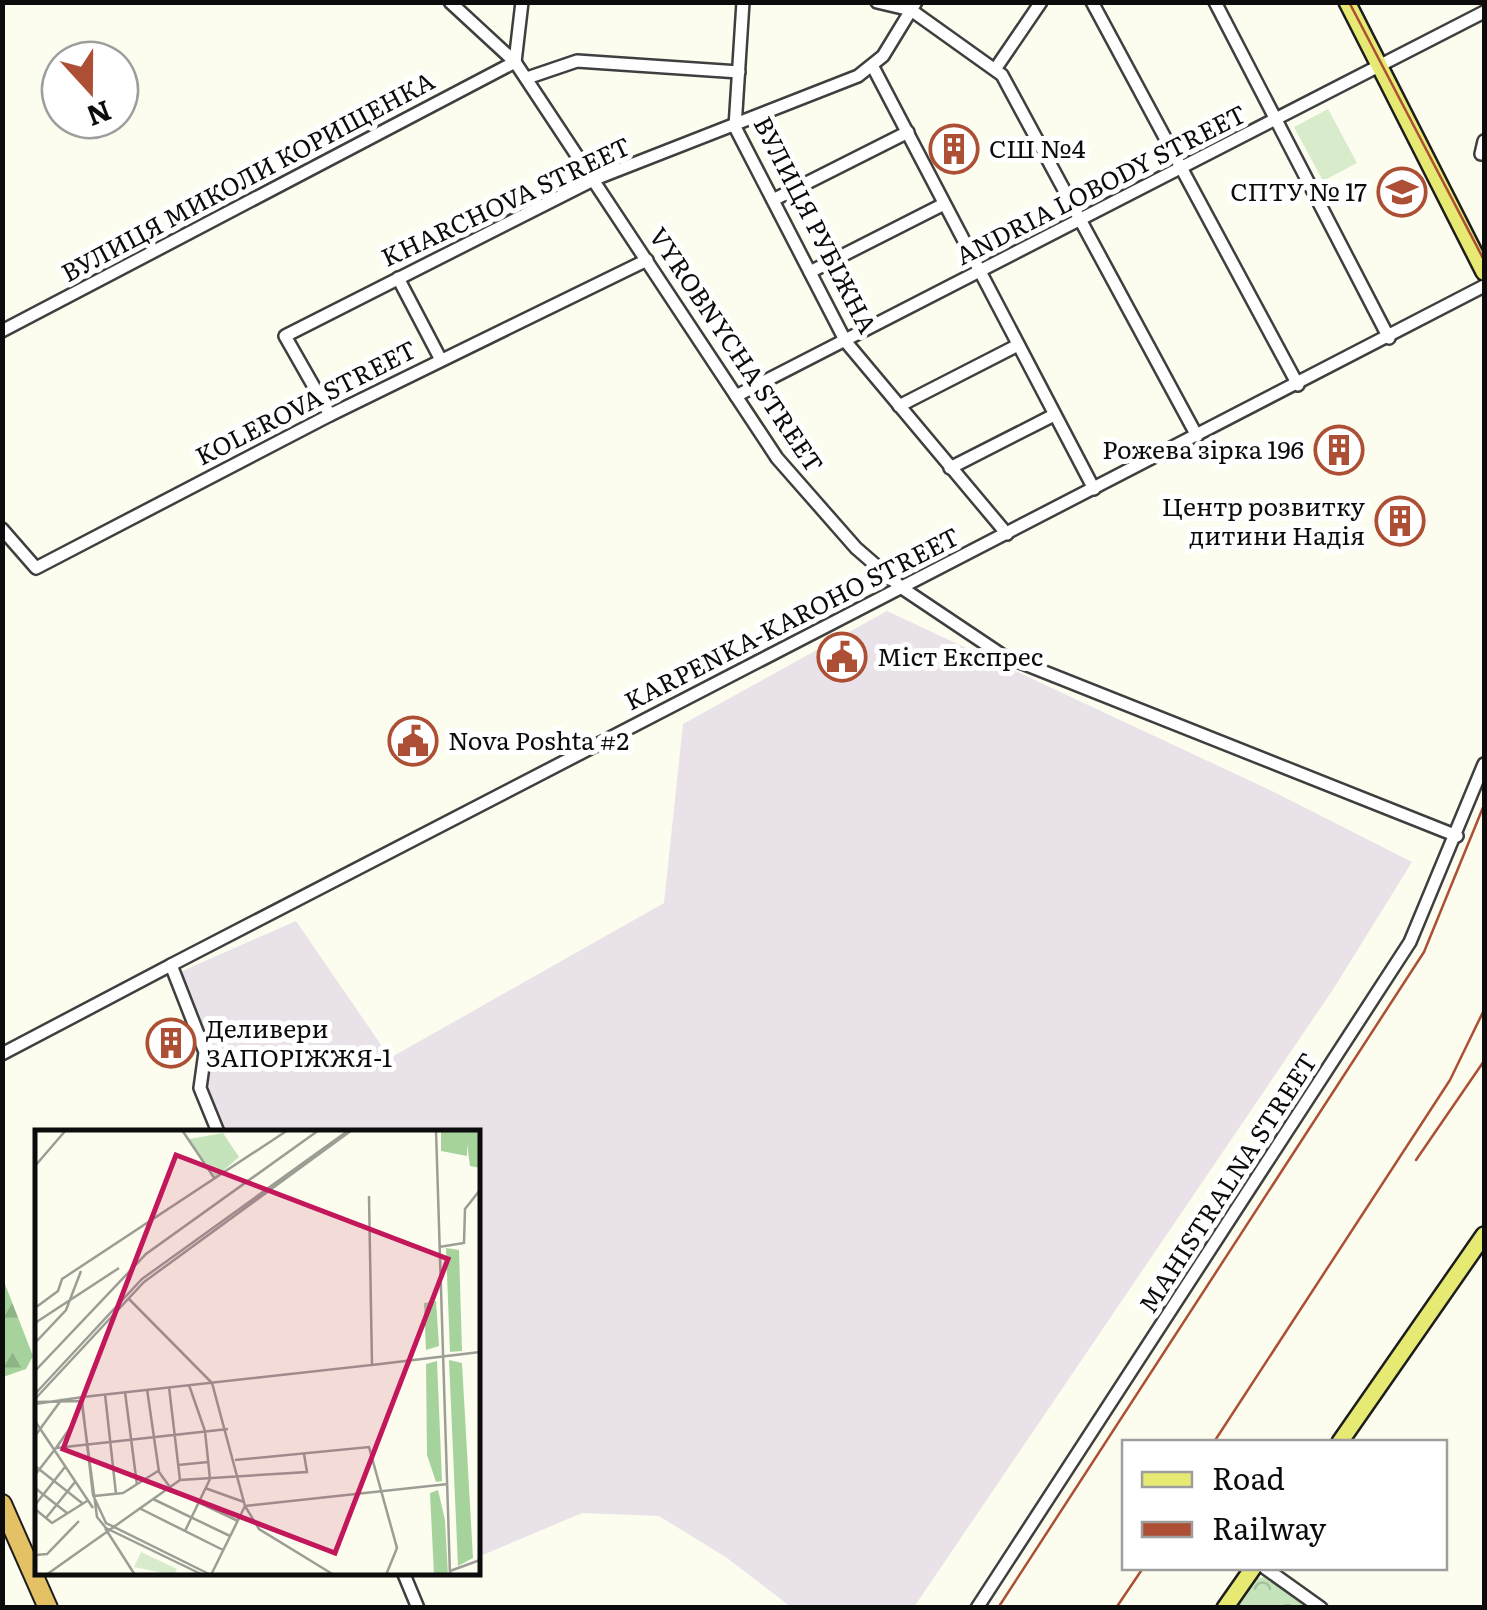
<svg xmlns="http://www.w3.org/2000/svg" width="1487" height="1610" font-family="Literata,serif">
  <defs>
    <pattern id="forest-firs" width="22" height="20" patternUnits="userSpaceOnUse" patternTransform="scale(2.5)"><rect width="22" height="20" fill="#a6d39c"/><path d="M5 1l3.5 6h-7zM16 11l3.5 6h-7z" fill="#8eb485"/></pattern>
    <pattern id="park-crowns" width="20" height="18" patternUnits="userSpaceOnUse" patternTransform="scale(2.5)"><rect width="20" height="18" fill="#c5e4bb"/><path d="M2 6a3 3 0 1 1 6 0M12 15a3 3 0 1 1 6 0" fill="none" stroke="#a8c2a0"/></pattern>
  </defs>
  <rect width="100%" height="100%" fill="#fcfdee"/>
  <polygon fill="#eae2e9" points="887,611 1274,792 1412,862 1334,988 914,1607 791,1607 727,1558 659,1516 582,1513 478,1557 478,1132 216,1132 204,1103 205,1070 171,976 296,921 390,1058 664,903 683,724"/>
  <polygon fill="url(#forest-firs)" points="3,1279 33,1356 26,1369 3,1377"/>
  <polygon fill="url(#park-crowns)" points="1268,1577 1312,1608 1234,1608 1256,1578"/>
  <polygon fill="#d8eccc" points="1328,109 1357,163 1323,181 1294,127"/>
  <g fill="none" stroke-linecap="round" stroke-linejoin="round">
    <g stroke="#3f3f3f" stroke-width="16">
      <g id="minor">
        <polyline points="450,2 515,62 777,458 856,548 902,588 1002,655 1457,836"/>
        <polyline points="743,2 735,127 846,342 1007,534"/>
        <polyline points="877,2 911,10 1002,75 1197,436"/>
        <polyline points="1092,2 1298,385"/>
        <polyline points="1215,2 1389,338"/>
        <polyline points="515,62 522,2"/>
        <polyline points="873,67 1094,489"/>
        <polyline points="996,68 1041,2"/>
        <polyline points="527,78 577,61 739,72"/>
        <polyline points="1481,154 1484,141"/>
        <polyline points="773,200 908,132"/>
        <polyline points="810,272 944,204"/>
        <polyline points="398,278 441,360"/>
        <polyline points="2,331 515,62"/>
        <polyline points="736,396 1484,12"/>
        <polyline points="899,406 1018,345"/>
        <polyline points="330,415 285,336 595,179 858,76 883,56 916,2"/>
        <polyline points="950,468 1054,415"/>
        <polyline points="2,529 36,568 330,415 647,260"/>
        <polyline points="2,1054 171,965"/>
        <polyline points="218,1132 200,1088 205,1052 171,965 1484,286"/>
        <polyline points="1265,1568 1321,1608"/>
        <polyline points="403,1572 418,1608"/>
        <polyline points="977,1608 1410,942 1484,764"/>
      </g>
    </g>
    <g stroke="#1d1d1d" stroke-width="20">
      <g id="major">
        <polyline points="1347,2 1484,272"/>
        <polyline points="1340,1442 1484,1235"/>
        <polyline points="1225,1608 1253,1568"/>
      </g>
    </g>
    <g stroke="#1d1d1d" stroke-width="22">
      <polyline id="highway" points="2,1504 48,1608"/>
    </g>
    <use href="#minor" stroke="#fff" stroke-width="11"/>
    <use href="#major" stroke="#e6e972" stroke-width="15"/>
    <use href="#highway" stroke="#e4c165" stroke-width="18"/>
    <g stroke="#ad4f34" stroke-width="2.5">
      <polyline points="1349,2 1484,260"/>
      <polyline points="998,1608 1424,952 1484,805"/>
    </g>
    <g stroke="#ad4f34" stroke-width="2.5">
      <polyline points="1416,1160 1484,1061"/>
      <polyline points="1214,1442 1450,1080 1484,1010"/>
      <polyline points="1116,1608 1143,1568"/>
    </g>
  </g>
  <defs>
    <g id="building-ring" transform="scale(2.5)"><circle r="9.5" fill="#fff" stroke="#ad4f34" stroke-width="1.5"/><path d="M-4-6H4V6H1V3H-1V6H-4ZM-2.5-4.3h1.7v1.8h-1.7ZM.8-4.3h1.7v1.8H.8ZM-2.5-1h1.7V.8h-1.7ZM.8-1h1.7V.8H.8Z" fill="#ad4f34"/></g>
    <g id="university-ring" transform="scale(2.5)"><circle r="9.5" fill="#fff" stroke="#ad4f34" stroke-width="1.5"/><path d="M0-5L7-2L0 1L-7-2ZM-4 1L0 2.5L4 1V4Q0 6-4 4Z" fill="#ad4f34"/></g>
    <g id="civic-ring" transform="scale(2.5)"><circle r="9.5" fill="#fff" stroke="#ad4f34" stroke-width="1.5"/><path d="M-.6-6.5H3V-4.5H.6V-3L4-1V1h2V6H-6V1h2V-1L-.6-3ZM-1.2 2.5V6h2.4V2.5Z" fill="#ad4f34"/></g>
  </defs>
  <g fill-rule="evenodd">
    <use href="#building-ring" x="954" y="149"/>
    <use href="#university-ring" x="1402" y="192"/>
    <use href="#building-ring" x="1339" y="450"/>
    <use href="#building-ring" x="1400" y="521"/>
    <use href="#civic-ring" x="842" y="657"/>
    <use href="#civic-ring" x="413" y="741"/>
    <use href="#building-ring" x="171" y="1043"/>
  </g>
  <g text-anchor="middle" stroke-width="10" stroke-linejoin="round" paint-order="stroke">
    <g font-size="25" fill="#0c0c0c" stroke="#fff" text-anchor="start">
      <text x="989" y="158">СШ №4</text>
      <text x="1367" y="201" text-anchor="end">СПТУ № 17</text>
      <text x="1304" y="459" text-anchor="end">Рожева зірка 196</text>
      <text x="1365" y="516" text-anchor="end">Центр розвитку<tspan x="1365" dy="29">дитини Надія</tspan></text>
      <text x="877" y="666">Мiст Експрес</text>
      <text x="448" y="750">Nova Poshta #2</text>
      <text x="206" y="1038">Деливери<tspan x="206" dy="29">ЗАПОРІЖЖЯ-1</tspan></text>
    </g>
    <g font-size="25" fill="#0c0c0c" stroke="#fff">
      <text transform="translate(248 177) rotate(-28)" y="9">ВУЛИЦЯ МИКОЛИ КОРИЩЕНКА</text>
      <text transform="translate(1101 185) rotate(-27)" y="9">ANDRIA LOBODY STREET</text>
      <text transform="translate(506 202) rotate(-25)" y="9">KHARCHOVA STREET</text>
      <text transform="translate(815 225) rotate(63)" y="9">ВУЛИЦЯ РУБІЖНА</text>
      <text transform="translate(736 350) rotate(56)" y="9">VYROBNYCHA STREET</text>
      <text transform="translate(306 403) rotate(-27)" y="9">KOLEROVA STREET</text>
      <text transform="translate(792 619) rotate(-27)" y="9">KARPENKA-KAROHO STREET</text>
      <text transform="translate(1228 1183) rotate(-57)" y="9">MAHISTRALNA STREET</text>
    </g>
  </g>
  <g transform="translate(35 1130)">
    <rect width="445" height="445" fill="#fcfdee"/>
    <path d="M406,0h39v38l-10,-2 -3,-22v12l-26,-5zM411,118l13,2 3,101 -12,1zM401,171l3,45 -13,4 -2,-47zM414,230l13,3 11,195 -15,8zM402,231l5,120 -6,1 -9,-27 -1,-91zM403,360l7,30 3,55h-14l-4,-82z" fill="#a6d39c"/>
    <path d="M188,3l16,24 -23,20 -27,-38z" fill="#c5e4bb"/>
    <path d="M106,422l36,17 -3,6 -40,-8z" fill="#d8eccc"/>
    <path fill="none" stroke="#9c9d94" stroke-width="2.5" d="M147,0l33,49M401,0l14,445M0,36l31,-36M404,117l25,-4 1,-34 15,-19M93,168l84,85 33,123 14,23 75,46M0,178l23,-17 4,-12 226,-149M0,193l84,-55M0,213l31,-33 15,-39M337,235l108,-13M445,237v68M0,241l111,-117 173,-124M134,257l11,93M112,259l12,83 13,18 66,31M90,262l12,93M0,264l107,-115 207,-149M70,264l11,100M46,267l16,120 9,11 97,47M48,267l289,-32 -3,-169M0,269l109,-117 208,-152M0,272l47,-1 11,94 13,28 105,52M0,274l48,-7M0,291l58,87M0,306l27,-37M21,318l19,-27M200,330l134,-13 28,101 -11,27M143,335l30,-3M0,336l47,37M0,345l21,-27 172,-19M0,358l32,25M170,358l39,14M59,366l29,-3 35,-22M118,369l77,37M0,375l30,-38M210,376l203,-22M104,378l84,42M0,379l17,14 35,-22M11,388l29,-36M70,398l30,47M150,401l25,-52 -5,-48 -16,-46M0,425l12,-1 32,-33M415,441l30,-11M11,445l134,-95 127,-8 -3,-18M176,445l34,-69"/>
    <path fill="#c2185b" fill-opacity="0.15" stroke="#c2185b" stroke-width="5" d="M141,25l272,104 -113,294 -272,-104z"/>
    <rect width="445" height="445" fill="none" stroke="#0c0c0c" stroke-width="5"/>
  </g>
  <rect width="1487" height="1610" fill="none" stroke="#0c0c0c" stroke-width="10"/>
  <rect x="1122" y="1440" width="325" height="130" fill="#ffffff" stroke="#9e9e9e" stroke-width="2.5"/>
  <rect x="1142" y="1472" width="50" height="15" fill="#e6e972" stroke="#9e9e9e" stroke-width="2.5"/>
  <text x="1212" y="1490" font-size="30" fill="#0c0c0c">Road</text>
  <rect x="1142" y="1522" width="50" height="15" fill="#ad4f34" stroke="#9e9e9e" stroke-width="2.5"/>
  <text x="1212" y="1540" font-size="30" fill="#0c0c0c">Railway</text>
  <g transform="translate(90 90) rotate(159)"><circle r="48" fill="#ffffff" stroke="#9e9e9e" stroke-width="2.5"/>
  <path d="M0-8L18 38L0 25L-18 38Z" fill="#ad4f34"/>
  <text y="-15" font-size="28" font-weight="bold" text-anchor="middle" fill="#0c0c0c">N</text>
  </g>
</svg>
